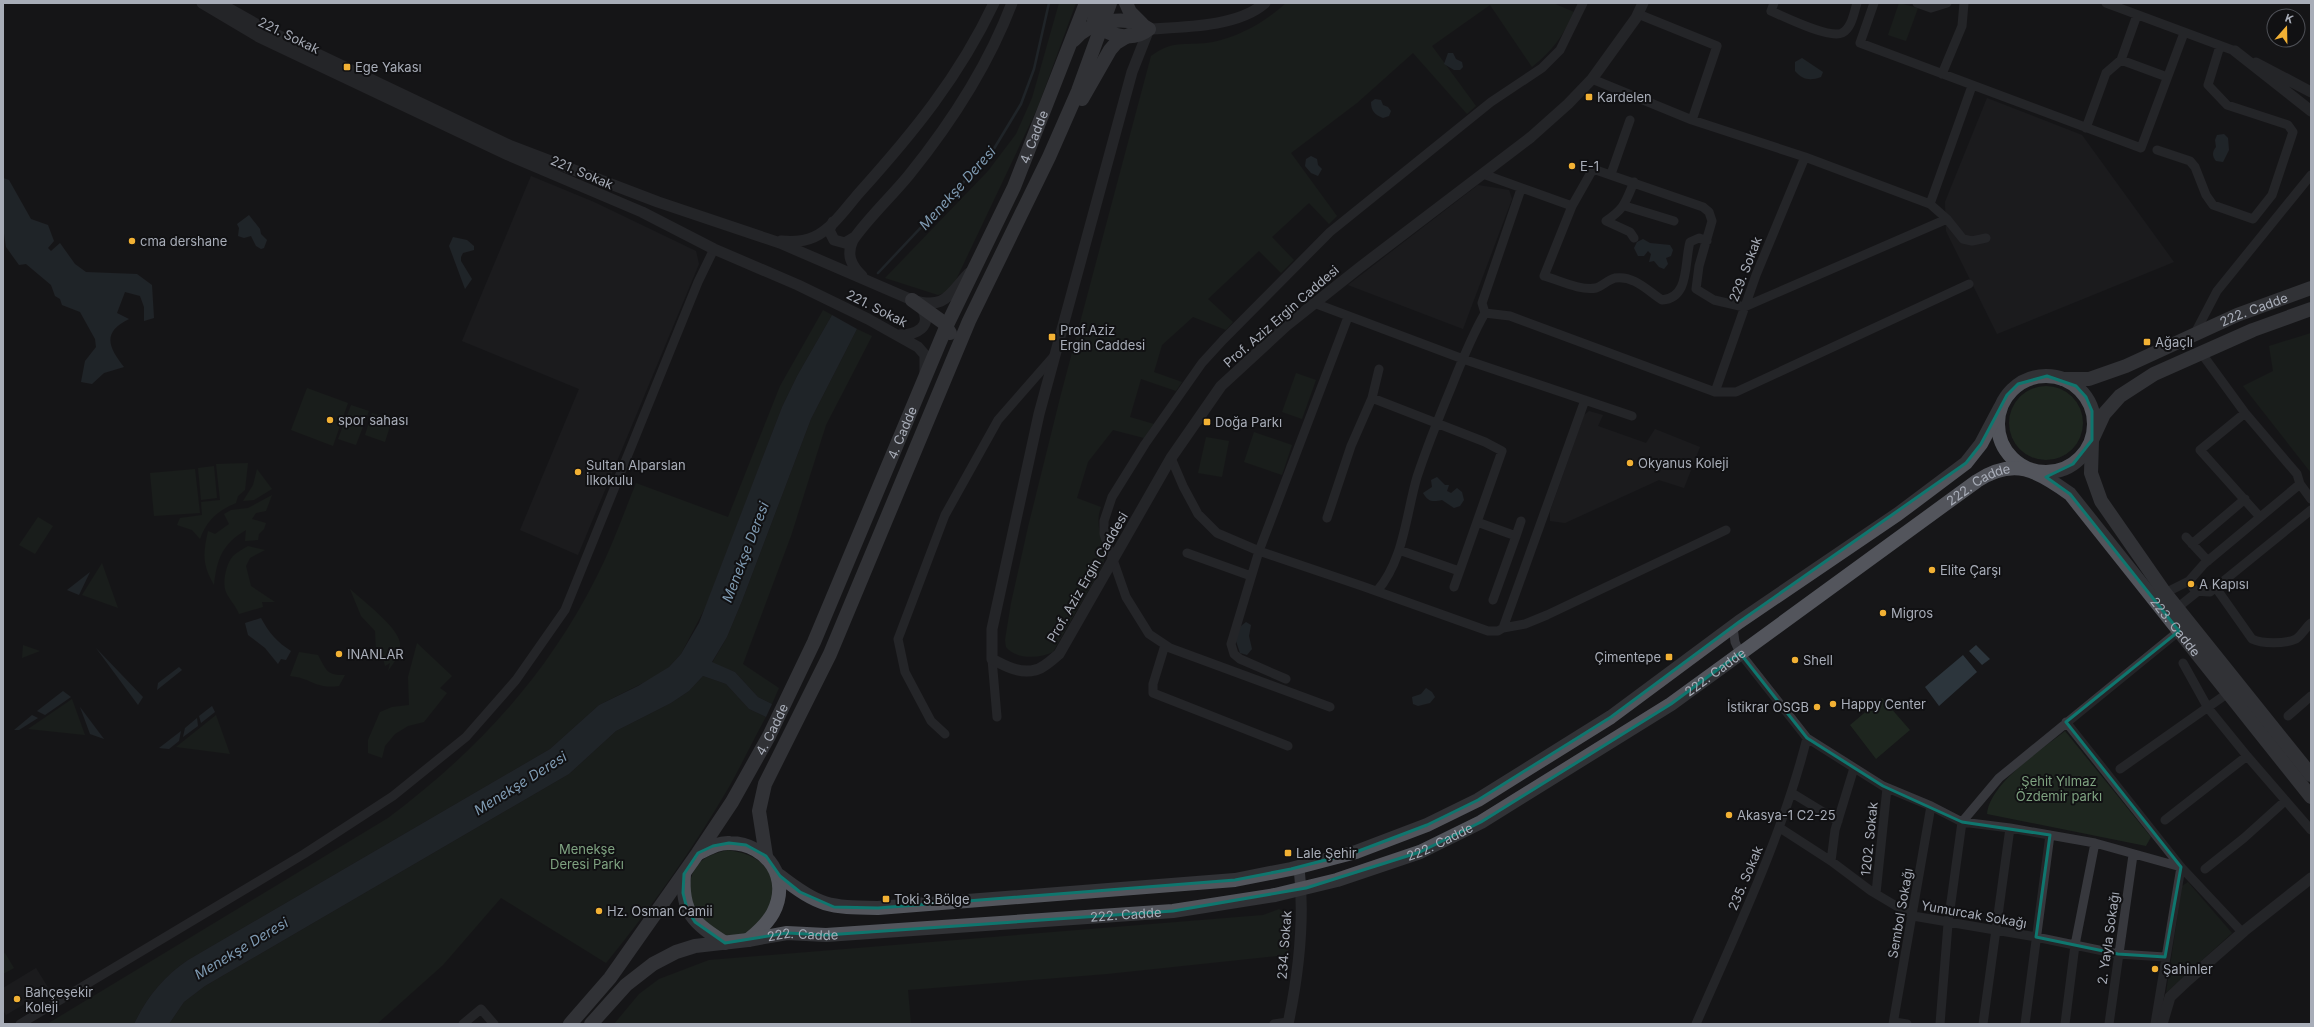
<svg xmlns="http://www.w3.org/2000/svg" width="2314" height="1027" viewBox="0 0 2314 1027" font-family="Inter,sans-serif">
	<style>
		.built { fill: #222225 }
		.green { fill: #1e261f }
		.water { fill: #2c353c }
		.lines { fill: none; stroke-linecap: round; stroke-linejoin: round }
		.stream { stroke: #2c353c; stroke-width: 2.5 }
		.minor { stroke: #37383d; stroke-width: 9 }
		.tertiary { stroke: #37383d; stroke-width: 11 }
		.primary { stroke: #53555c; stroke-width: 14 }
		.marked { fill: none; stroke: #0f766e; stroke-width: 3; stroke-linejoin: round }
		.poi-dot { fill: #f2b134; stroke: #111113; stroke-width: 1.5 }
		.labels { text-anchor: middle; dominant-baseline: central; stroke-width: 4; stroke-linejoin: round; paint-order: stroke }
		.street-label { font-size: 13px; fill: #a8adb8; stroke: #111113 }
		.poi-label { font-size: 13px; fill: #a8adb8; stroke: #111113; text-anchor: start }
		.park-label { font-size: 13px; fill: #7fa381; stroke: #111113 }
		.water-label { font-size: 14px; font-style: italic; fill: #7f9bb3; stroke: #111113 }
	</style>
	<rect width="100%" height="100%" fill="#161618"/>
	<path class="built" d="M1987 98 2082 135 2174 262 1997 334 1946 231 1945 202Z
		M531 176 594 202 696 251 699 264 578 555 520 530 579 389 462 341Z
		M1478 185 1509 190 1512 199 1463 329 1348 285Z
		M1589 411 1603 415 1598 426 1646 443 1655 429 1700 447 1684 488 1659 480 1565 523 1550 521V511L1584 415Z
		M36 968 49 989 6 1015 3 1010V988Z"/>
	<path class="green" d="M1059 3H1076L1038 107 954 284 947 292 938 295 885 278 988 171 1016 134 1032 98Z
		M1286 3H1553L1574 12C1564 35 1552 51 1532 67L1490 5 1432 46 1476 106 1467 114 1413 53 1357 103 1291 153 1337 216 1329 224 1309 203 1272 237 1294 260 1281 273 1259 251 1208 299 1233 322 1226 330 1193 317 1162 345 1154 372 1182 382 1176 391 1141 379 1130 417 1154 424 1144 438 1113 430 1088 462 1077 498 1101 507C1092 532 1110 542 1103 565L1053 652C1039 659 1015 659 1006 647L1005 640 1011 603 1028 527 1061 394 1151 56C1175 38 1187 47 1213 42 1241 36 1265 22 1286 3Z
		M1899 3 1918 8 1906 41 1888 35Z
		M823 310 832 315 797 376 782 407 706 606 681 654 669 667 655 677 599 705 550 749 188 960C163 977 147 997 134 1024H47L388 818C476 752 546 677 596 578 612 547 623 515 636 483L728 517 780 386Z
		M857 329 872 336 826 425 791 536 743 664 779 688 772 704 758 697 735 672 712 663 727 637 742 601 811 419Z
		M2311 333V473L2243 386 2273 371 2269 346Z
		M1296 373 1316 380 1302 419 1282 412Z
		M2009 423a37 37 0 1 1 74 0a37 37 0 1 1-74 0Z
		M307 388 348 403 333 446 291 430Z
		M351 405 369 411 356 445 338 439Z
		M372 413 392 420 385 442 365 435Z
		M1254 432 1292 445 1282 475 1244 462Z
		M1206 437 1229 441 1222 477 1198 473Z
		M248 463 245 490 238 496 236 503C217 511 207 520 200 539L192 530 177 525 180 518 202 515 201 502 220 500 216 464Z
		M214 466 217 498 201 500 198 468Z
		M195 469 200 513 154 516 150 473Z
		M257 469 272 489 254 500 243 501 253 485Z
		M272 495 266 511 256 513 252 519 266 523 264 529 259 534 258 540 245 541 246 530C222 544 217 559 214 585 202 564 203 554 208 531L215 534 229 524 224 514 231 510 248 508Z
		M38 517 53 526 35 554 19 545Z
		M248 546 265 550 250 558 246 566 251 586 275 602H262L263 607 239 614C236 606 229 599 226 592 222 583 226 564 233 556 237 552 243 549 248 546Z
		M102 563 118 608 82 595Z
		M350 589C362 600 398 627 400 643 401 654 394 663 388 671L390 663 385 666 383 658 376 650 375 631 361 616Z
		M417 643 452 676 440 688 447 693 424 722 408 726 395 734 385 746 382 758 368 753V740L380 712 392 707 409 705 408 677Z
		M23 645 40 651 22 658Z
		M299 652 318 655C326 669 326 676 345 675L339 686C314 689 312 678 290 676Z
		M703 676 726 684 749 709 766 717C753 740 742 764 729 787 693 849 651 908 606 963L501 898 443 965 377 1024H169L184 1002 205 986 569 774 616 731 671 703 689 691Z
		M1882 698 1910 730 1876 759 1850 725Z
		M72 699 85 735 28 729Z
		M216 715 230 754 176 747Z
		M2065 731 2151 837 2146 846 1987 814C1990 783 2041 750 2065 731Z
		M728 850C748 853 766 860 773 881 775 889 773 901 773 910L743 938 715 937 687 904C691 871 692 858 728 850Z
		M2188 882 2232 933 2166 993 2182 886Z
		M1279 909C1299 920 1292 936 1287 955L1107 974 908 990 911 1024H614L639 994 659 979 709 960 1263 915Z
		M5 953 14 968 3 974V954Z"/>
	<path class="water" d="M1448 53H1453L1456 59 1462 62 1463 67 1460 70H1454L1444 64Z
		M1802 58 1823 72 1821 77C1810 81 1803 80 1795 71V62Z
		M1375 99 1381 100 1383 105 1388 107 1391 111 1389 116 1383 118C1375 115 1371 111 1371 102Z
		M2224 134 2228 138 2229 150 2223 162 2216 161C2212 156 2212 152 2216 147L2215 140 2217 135Z
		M1311 156 1317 159 1318 165 1322 169 1318 176 1311 173 1305 166 1306 159Z
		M3 178 9 180 31 219 48 225 54 241 48 248 51 251 60 243 75 264 86 272 137 274 152 285 154 318 144 321V307L140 296 125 292 117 313 129 319C102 332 108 347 124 367L104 373 92 384 81 382 85 361 96 347 95 339 80 312 62 305 60 299 55 296 51 285 26 264 19 265 6 247 3 227Z
		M249 215 260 229 261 234 267 240 264 248 261 249 256 246 251 236 244 238 238 236 239 228 237 224Z
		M453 237 467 240 474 246V250L463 253 461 257V261L472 279 465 289 449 246Z
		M1643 239 1650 243 1670 245 1673 250 1671 256 1666 258 1668 264 1664 269 1659 267 1654 261 1649 262 1651 254 1648 251 1644 256H1638L1634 248 1637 242Z
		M832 315 857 329 811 419 742 601 727 637 712 662 735 672 758 697 772 704 766 717 749 709 726 684 703 676 689 691 671 703 616 731 569 774 205 986 184 1002 169 1024H134C147 997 163 977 188 960L550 749 599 705 638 686 669 667 681 654 699 623 782 407 797 376Z
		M1437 477 1445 485H1449L1447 491 1451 493 1457 488 1462 492 1464 500 1460 506 1454 508 1442 500C1433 502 1428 502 1423 493L1432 487 1431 480Z
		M90 572 79 595 67 590Z
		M261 618C269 633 277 642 291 651L286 660 281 659 278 664 265 648 248 635 245 623Z
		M1246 622 1251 625 1249 636 1252 649 1247 655 1240 653 1235 638 1241 626Z
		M1976 645 1990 659 1982 665 1969 651Z
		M96 648 143 697 138 705Z
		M1963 655 1977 672 1939 706 1925 687Z
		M179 667 182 670 157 690 158 683Z
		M1426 688 1432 692 1435 697 1430 703 1418 706 1413 704 1412 697 1421 694Z
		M63 691 71 697 45 715 37 711Z
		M212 706 215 712 201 723 199 716Z
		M80 707 104 739 90 734Z
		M32 715 38 718 19 730H14Z
		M197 718 198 726 183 737 185 728Z
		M181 731 179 741 169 749 159 748Z"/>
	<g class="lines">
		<path class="stream" d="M878 273 992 152 1021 104 1034 69 1049 3"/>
		<path class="minor" d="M1774 3 1771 11C1785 17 1829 39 1842 33 1852 28 1854 12 1857 3
			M1874 3 1860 43 2141 148 2184 33
			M1917 3 1931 8 1947 3
			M2106 3 2235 51
			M1638 14 1717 46 1692 120
			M2121 60 2167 77
			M1942 74 1962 26 1964 3
			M1592 79 1692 120 1805 157 1930 204 1947 219 1963 239 1972 241 1986 238
			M2086 128 2106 73 2121 60 2137 15
			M2157 150 2190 161 2195 167 2206 195 2213 205 2253 219 2272 195 2293 132 2288 125 2227 105 2208 85 2220 46
			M1483 174 1572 206 1544 276C1559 280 1580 291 1596 288 1602 286 1608 280 1615 278 1634 275 1648 291 1662 300 1690 298 1684 263 1690 242L1699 238 1707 241
			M1611 174 1630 120
			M1930 204 1972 86
			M1572 206 1593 169 1703 207 1709 212 1712 221 1699 266 1696 289 1714 300 1744 307 1947 219
			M1625 206 1674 221
			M1634 238 1630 232 1606 221C1625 208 1625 203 1634 182
			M1314 303 1463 359 1632 416
			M1485 313 1510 316 1715 392H1736L1969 284
			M2195 333 2217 291 2311 175
			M2202 354 2245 413 2297 474 2300 484 2311 499
			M1715 392 1756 275 1805 157
			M1372 398 1485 442 1502 451 1454 587
			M2245 413 2200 450 2260 517
			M1171 458 1183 486 1198 514 1217 533 1259 551 1362 586 1488 631H1498L1503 628 1585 400
			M2300 484 2204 564 2189 581 2195 591 2210 592 2311 510
			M1327 518 1351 446 1372 398 1379 369
			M1477 522 1516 536 1493 600
			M1516 536 1521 521
			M2186 537 2208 561
			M2192 544 2245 499
			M1399 550 1459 571
			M1187 553 1251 576
			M2216 588 2252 639C2262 644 2285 644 2296 639 2301 636 2306 627 2311 623
			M1377 591C1404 560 1406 514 1417 477 1427 447 1439 417 1451 388 1461 363 1471 337 1485 313L1482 303 1521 189
			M2165 593 2189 581
			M2177 608 2197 592
			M1733 627 1735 642 1740 653 1807 738 1883 786 1931 806 1962 822 2010 828 2095 843 2181 867 2155 1024
			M1503 628 1525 624 1547 615 1726 530
			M1165 645 1153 684V693L1288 746
			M992 659 997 717
			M2183 663 2208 708 2247 756 2311 830
			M1286 679 1240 659 1234 654 1231 644 1259 551 1348 317
			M1330 707 1170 648 1149 634 1126 597 1104 534V521L1112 497 1145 444 1202 363 1223 340 1330 232 1491 102 1542 68 1560 50 1583 3
			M2288 716 2311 696
			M2066 722 2181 867 2242 932
			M945 734 931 721 905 672 898 639 945 515 998 420 1054 356
			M2120 769 2228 693
			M1792 793 1838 821
			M2165 820 2247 756
			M1780 828 1831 861 1871 891 1913 916 2036 937 2118 954 2165 957
			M1831 861 1835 830 1854 768
			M2205 869 2244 838 2285 801
			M1876 893 1887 788
			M1894 1022 1907 1024
			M20 1024 304 854 393 796 466 737 516 680 565 610 698 282 714 249
			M463 1024 481 1009 494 1024
			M1274 1024 1288 1022
			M1696 1024C1737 930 1782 837 1807 738
			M1893 1024 1931 806
			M1940 1024 1948 924 1962 822 1999 778 2179 631
			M1983 1024 2010 828
			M2025 1024 2050 835
			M2065 1024 2075 945 2095 843
			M2109 1024 2133 855"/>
		<path class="tertiary" d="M202 3 259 37 508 155 642 212 714 249 798 285 868 319 918 347 925 355V373
			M219 3 267 30 511 146 658 202 780 243 912 300C946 310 948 295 969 273
			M1265 3C1238 27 1184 27 1149 29L1132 72 1039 414 992 629V659C1005 666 1020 674 1035 670 1043 669 1053 659 1059 654L1171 458 1221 386 1286 326 1359 268 1531 137 1568 104 1592 79 1636 18 1643 3
			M2235 51 2311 111
			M2256 63 2311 92
			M833 222 829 230 834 240 845 243 855 237
			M781 241C792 242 803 242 814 237 832 229 846 208 859 193 913 133 959 77 994 3
			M862 276C851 265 846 255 853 240 869 217 891 197 909 175 951 123 988 66 1012 3
			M899 335C916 335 933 327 922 308
			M1288 1024C1299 972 1305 920 1299 867
			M2162 1024 2170 997 2188 980 2244 931 2311 878"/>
		<g class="primary">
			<path d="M1126 3 1130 12 1142 24"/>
			<path d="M1074 40C1091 20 1127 14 1149 29 1134 42 1104 37 1094 20L1097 3"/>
			<path d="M1082 99 1110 50 1116 43 1129 35"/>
			<path d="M912 300 944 323 950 333"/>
			<path d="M2311 309 2253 330 2154 374 2120 396 2104 414 2092 440 2091 473 2101 501 2165 593 2311 775"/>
			<circle cx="2046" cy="424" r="48"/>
			<path id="s1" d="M2063 379H2089L2126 366 2237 315 2311 288"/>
			<path d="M699 853C709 848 719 842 730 843 768 844 791 879 773 913 767 924 758 932 748 940"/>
			<path d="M766 856 759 811 765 784 830 654 969 321 1049 157 1078 91 1110 3"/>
			<path d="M684 874C681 913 694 923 725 943"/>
			<path d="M780 876C820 907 828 907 878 908L1235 880 1291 869 1356 852 1427 825 1478 800 1611 717 1739 622 1898 514 1966 463 1981 444 2000 408"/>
			<path id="s2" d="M570 1024 610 978 698 853 732 802 769 736 814 642 947 325 1014 187 1086 3"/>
			<path id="s3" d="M591 1024 626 985 653 964 676 952 695 946 748 940 787 933 826 935 1173 911 1275 895 1337 880 1420 852 1481 822 1671 704 1977 481C2014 457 2037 470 2070 494L2311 797"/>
		</g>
	</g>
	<path d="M0 0H2314V1027H0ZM2047 376 2076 386 2086 397 2092 411V440L2073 464 2046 477 2070 494 2179 631 2066 722 2181 867 2165 957 2118 954 2036 937 2050 835 1962 822 1883 786 1807 738 1740 653 1671 704 1481 822 1420 852 1306 888 1173 911 826 935 787 933 725 943 695 922 687 909 683 893 684 874 698 853 713 846 729 843 746 845 766 856 780 876 800 892 834 907 878 908 1235 880 1291 869 1356 852 1427 825 1478 800 1611 717 1739 622 1966 463 1981 444 2007 395 2018 384Z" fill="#161618" fill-opacity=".55" fill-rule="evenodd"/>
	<path class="marked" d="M2047 376 2076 386 2086 397 2092 411V440L2073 464 2046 477 2070 494 2179 631 2066 722 2181 867 2165 957 2118 954 2036 937 2050 835 1962 822 1883 786 1807 738 1740 653 1671 704 1481 822 1420 852 1306 888 1173 911 826 935 787 933 725 943 695 922 687 909 683 893 684 874 698 853 713 846 729 843 746 845 766 856 780 876 800 892 834 907 878 908 1235 880 1291 869 1356 852 1427 825 1478 800 1611 717 1739 622 1966 463 1981 444 2007 395 2018 384Z"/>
	<g class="poi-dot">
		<rect x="343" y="63" width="8" height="8" rx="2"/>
		<rect x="1585" y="93" width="8" height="8" rx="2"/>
		<circle cx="1572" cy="166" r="4"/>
		<circle cx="132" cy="241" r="4"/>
		<rect x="1048" y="333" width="8" height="8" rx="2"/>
		<rect x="2143" y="338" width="8" height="8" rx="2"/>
		<circle cx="330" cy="420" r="4"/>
		<rect x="1203" y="418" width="8" height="8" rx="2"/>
		<circle cx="1630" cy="463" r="4"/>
		<circle cx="578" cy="472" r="4"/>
		<circle cx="1932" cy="570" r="4"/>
		<circle cx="2191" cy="584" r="4"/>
		<circle cx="1883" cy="613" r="4"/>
		<circle cx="339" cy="654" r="4"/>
		<rect x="1665" y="653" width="8" height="8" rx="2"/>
		<circle cx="1795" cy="660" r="4"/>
		<circle cx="1833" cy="704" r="4"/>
		<circle cx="1817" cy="707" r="4"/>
		<circle cx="1729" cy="815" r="4"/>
		<rect x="1284" y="849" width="8" height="8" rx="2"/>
		<rect x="882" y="895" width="8" height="8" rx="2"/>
		<circle cx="599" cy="911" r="4"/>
		<circle cx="2155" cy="969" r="4"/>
		<circle cx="17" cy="999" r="4"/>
	</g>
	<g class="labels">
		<g class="street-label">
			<text transform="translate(289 35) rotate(26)">221. Sokak</text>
			<text stroke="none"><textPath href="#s2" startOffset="1006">4. Cadde</textPath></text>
			<text transform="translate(582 172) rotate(23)">221. Sokak</text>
			<text transform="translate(1745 269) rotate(-69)">229. Sokak</text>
			<text transform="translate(877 308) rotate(27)">221. Sokak</text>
			<text stroke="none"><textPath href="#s1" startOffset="205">222. Cadde</textPath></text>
			<text transform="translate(1281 316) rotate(-41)">Prof. Aziz Ergin Caddesi</text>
			<text stroke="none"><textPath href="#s2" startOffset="682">4. Cadde</textPath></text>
			<text stroke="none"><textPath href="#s3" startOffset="1537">222. Cadde</textPath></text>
			<text transform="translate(1087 577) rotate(-60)">Prof. Aziz Ergin Caddesi</text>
			<text stroke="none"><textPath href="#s3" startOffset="1809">223. Cadde</textPath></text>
			<text stroke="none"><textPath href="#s3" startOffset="1213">222. Cadde</textPath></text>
			<text stroke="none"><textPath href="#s2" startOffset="358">4. Cadde</textPath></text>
			<text transform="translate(1869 839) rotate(-84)">1202. Sokak</text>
			<text stroke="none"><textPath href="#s3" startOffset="889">222. Cadde</textPath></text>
			<text transform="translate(1745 878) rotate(-67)">235. Sokak</text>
			<text transform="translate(1900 913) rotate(-80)">Sembol Sokağı</text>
			<text stroke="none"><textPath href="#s3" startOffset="565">222. Cadde</textPath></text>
			<text transform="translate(1974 914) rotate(10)">Yumurcak Sokağı</text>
			<text stroke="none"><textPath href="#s3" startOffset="241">222. Cadde</textPath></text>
			<text transform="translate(2108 938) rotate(-82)">2. Yayla Sokağı</text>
			<text transform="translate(1284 945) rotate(-86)">234. Sokak</text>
		</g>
		<g class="poi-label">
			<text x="355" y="67">Ege Yakası</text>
			<text x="1597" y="97">Kardelen</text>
			<text x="1580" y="166">E-1</text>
			<text x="140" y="241">cma dershane</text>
			<text x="1060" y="330">Prof.Aziz<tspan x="1060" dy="15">Ergin Caddesi</tspan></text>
			<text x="2155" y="342">Ağaçlı</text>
			<text x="338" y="420">spor sahası</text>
			<text x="1215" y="422">Doğa Parkı</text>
			<text x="1638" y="463">Okyanus Koleji</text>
			<text x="586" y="465">Sultan Alparslan<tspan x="586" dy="15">İlkokulu</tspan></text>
			<text x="1940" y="570">Elite Çarşı</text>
			<text x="2199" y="584">A Kapısı</text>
			<text x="1891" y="613">Migros</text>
			<text x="347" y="654">INANLAR</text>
			<text x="1661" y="657" text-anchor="end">Çimentepe</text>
			<text x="1803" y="660">Shell</text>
			<text x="1841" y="704">Happy Center</text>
			<text x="1809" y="707" text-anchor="end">İstikrar OSGB</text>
			<text x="1737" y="815">Akasya-1 C2-25</text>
			<text x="1296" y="853">Lale Şehir</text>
			<text x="894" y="899">Toki 3.Bölge</text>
			<text x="607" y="911">Hz. Osman Camii</text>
			<text x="2163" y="969">Şahinler</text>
			<text x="25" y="992">Bahçeşekir<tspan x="25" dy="15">Koleji</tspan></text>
		</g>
		<g class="park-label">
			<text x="2059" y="781">Şehit Yılmaz<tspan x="2059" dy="15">Özdemir parkı</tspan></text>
			<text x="587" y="849">Menekşe<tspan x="587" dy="15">Deresi Parkı</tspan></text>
		</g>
		<g class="water-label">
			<text transform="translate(957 188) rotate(-48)">Menekşe Deresi</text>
			<text transform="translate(745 552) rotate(-69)">Menekşe Deresi</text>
			<text transform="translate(520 783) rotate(-32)">Menekşe Deresi</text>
			<text transform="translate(241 948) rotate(-31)">Menekşe Deresi</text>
		</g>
	</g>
	<rect width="2314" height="1027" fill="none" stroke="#a8adb8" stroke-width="8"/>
	<g transform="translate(2286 28) rotate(20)"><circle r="19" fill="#111113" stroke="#4d4f55"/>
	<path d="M0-3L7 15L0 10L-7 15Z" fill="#f2b134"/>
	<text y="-6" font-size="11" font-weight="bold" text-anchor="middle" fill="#a8adb8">K</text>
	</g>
</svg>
